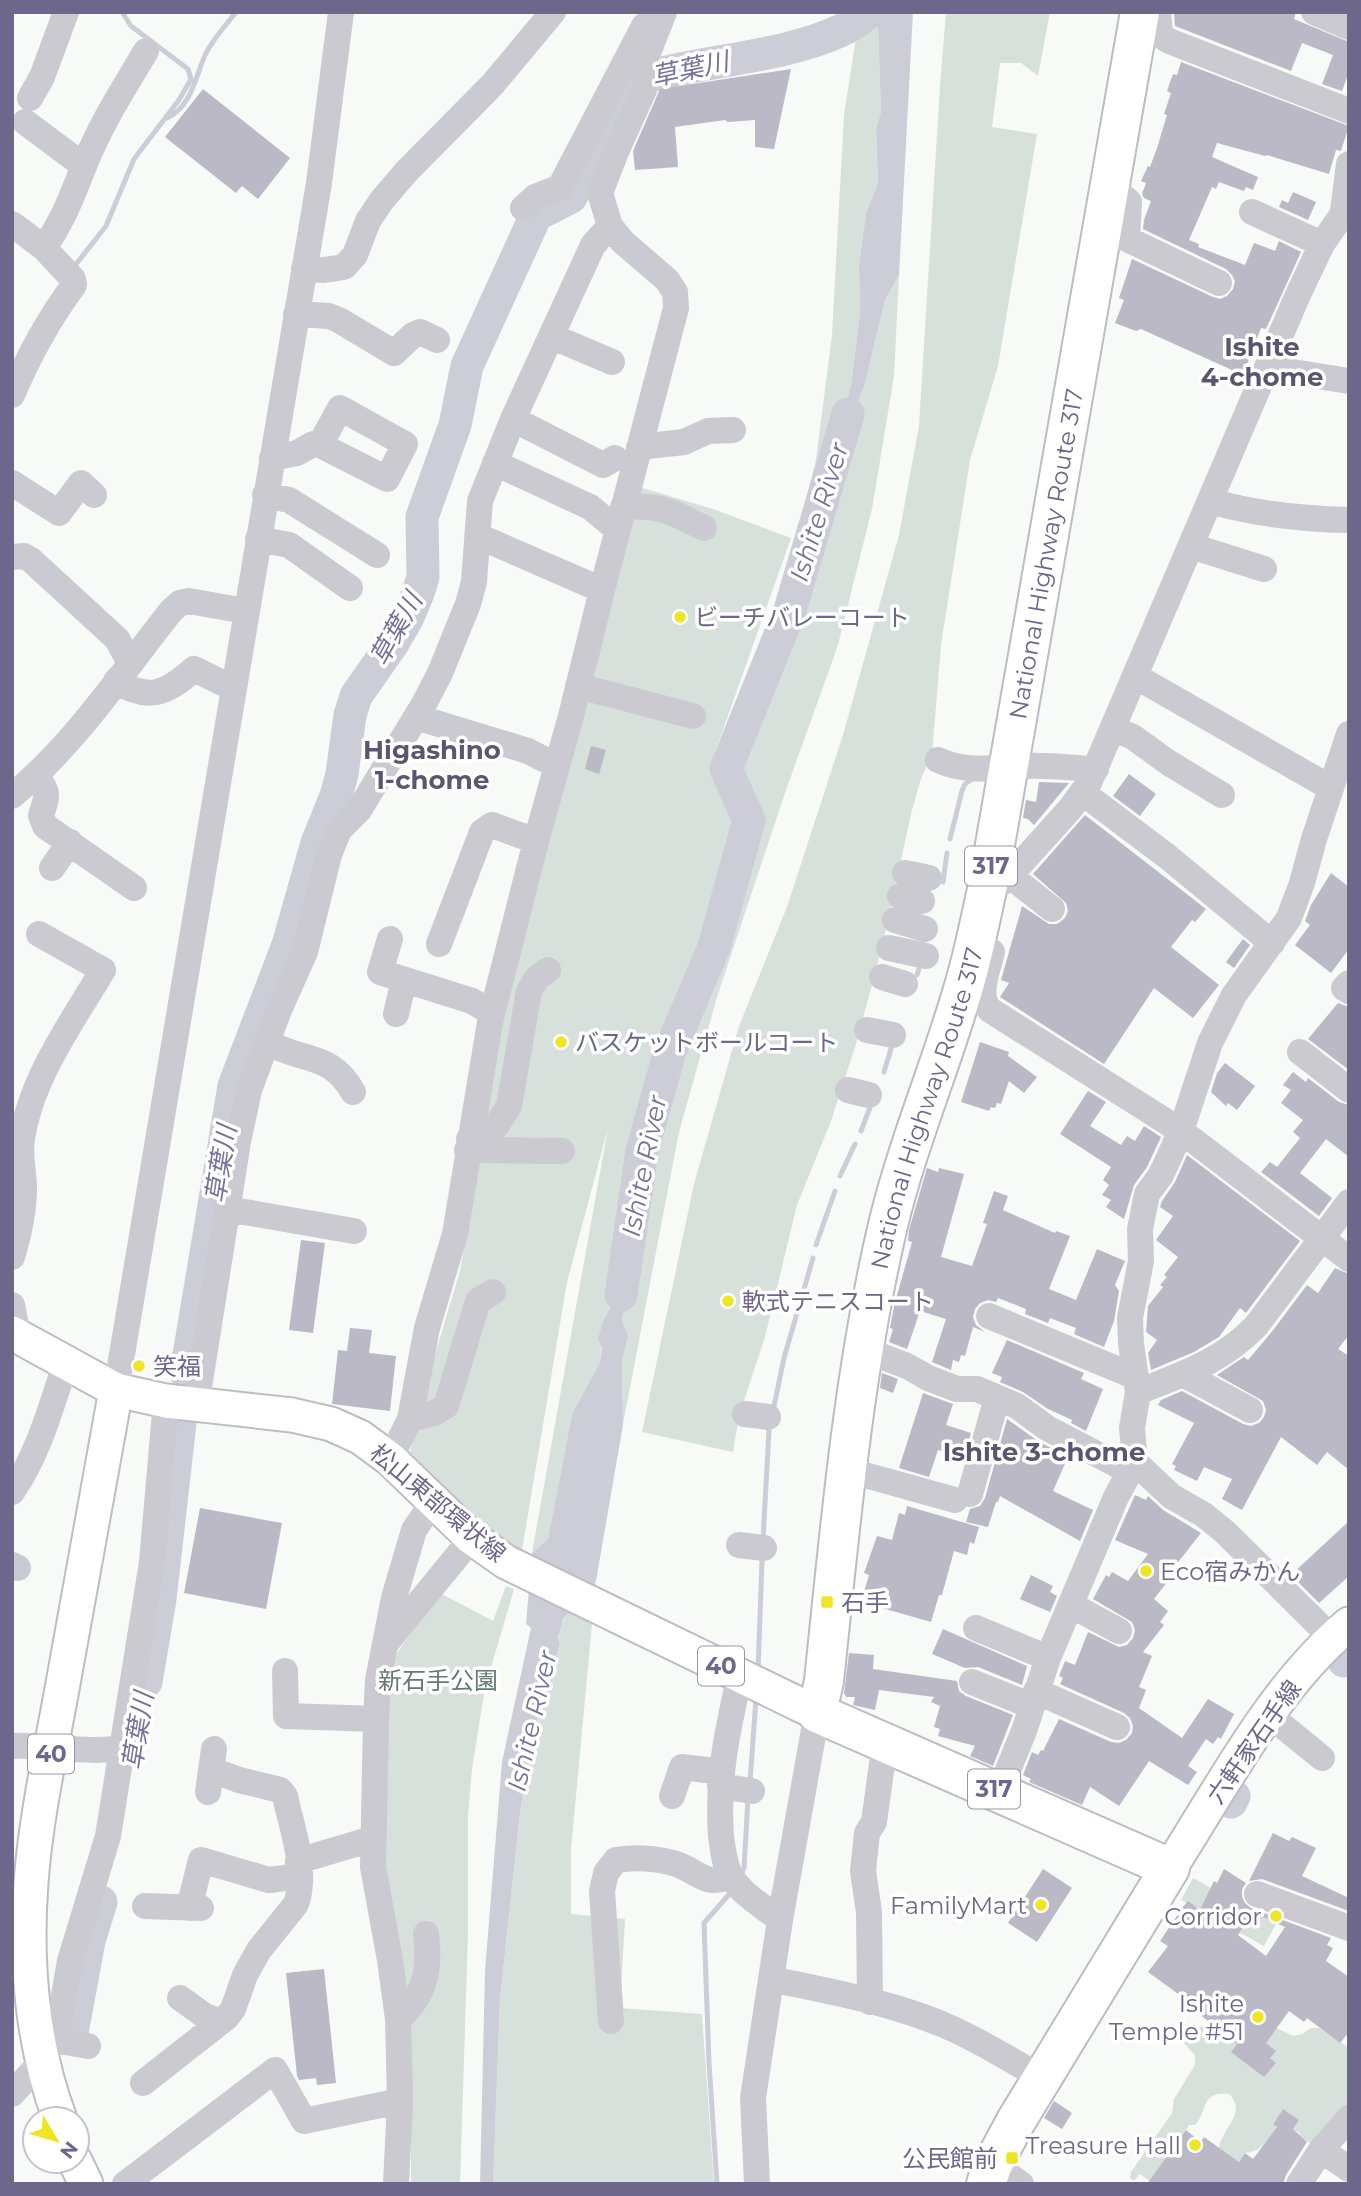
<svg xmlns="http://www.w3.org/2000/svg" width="1361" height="2196" viewBox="0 0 1361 2196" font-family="Montserrat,'Noto Sans JP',sans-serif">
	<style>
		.green { fill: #d7e0da }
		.water { fill: #cdcdd8 }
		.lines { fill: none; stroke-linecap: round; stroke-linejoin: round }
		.stream { stroke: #cdcdd8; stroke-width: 5 }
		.river { stroke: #cdcdd8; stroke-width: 33 }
		.building { fill: #bab9c5; fill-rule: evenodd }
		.major-casing { stroke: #bebdc5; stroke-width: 37 }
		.highway-casing { stroke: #bdbcc3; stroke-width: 42 }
		.minor { stroke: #cbcad1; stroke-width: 26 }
		.major { stroke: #fff; stroke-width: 33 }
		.highway { stroke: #fff; stroke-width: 38 }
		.poi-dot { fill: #eee524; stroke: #fff; stroke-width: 2.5 }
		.labels { text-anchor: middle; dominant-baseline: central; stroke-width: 7; stroke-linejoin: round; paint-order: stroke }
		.shield { fill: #fff; stroke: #9995ae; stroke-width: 2 }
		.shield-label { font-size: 23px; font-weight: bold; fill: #6d678b }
		.street-label { font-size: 24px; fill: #6d678b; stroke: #fff }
		.poi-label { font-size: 24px; fill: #6d678b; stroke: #fff; text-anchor: start }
		.park-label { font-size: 24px; fill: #637b70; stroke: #fff }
		.water-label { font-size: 26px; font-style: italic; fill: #73739b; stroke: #fff }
		.neighbourhood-label { font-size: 26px; font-weight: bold; fill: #5a566f; stroke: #fff }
	</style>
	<rect width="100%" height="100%" fill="#f8faf8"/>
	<path class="green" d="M946 12H1050L1038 76 1021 63H1000L992 127 1037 134 998 366 970 460 941 645 932 754 921 779 912 810 882 947 856 1044 831 1121 797 1205 765 1337 739 1416 733 1452 642 1432 694 1184 739 1026 787 907 843 735 899 535 919 426 940 86Z
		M878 27 881 112 876 129 878 183 866 213 859 264 860 312 851 384 835 451 864 387 885 300 899 275 894 376 872 509 838 645 785 793 717 997 679 1132 623 1424 622 1361 628 1336 622 1320 632 1265 627 1251 613 1300 604 1319 600 1362 572 1414 548 1539 532 1553 608 1128 567 1282 521 1556 409 1456 433 1361 460 1271 479 1163 484 1095 633 485 713 509 791 538 712 761 780 602 816 460 832 335 844 115 856 37Z
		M596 1581 571 1849V1914L625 1919 620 2008 702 2014 714 2184H493L500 1999 520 1813 532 1738 560 1644C552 1621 583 1597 596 1581Z
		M506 1586 514 1589 485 1688 472 1769 468 1816V1933L460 2184H411V2033L383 1896 386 1746 393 1658 440 1593 493 1621Z
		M1193 1878 1276 1924 1264 1946 1181 1900Z
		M1184 2025 1219 2029 1240 2040 1231 2052 1253 2050 1276 2028 1294 2036 1302 2034 1311 2028H1319L1349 2048V2113L1313 2145 1299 2136 1301 2134 1293 2129 1299 2120 1283 2109 1273 2123 1277 2127C1267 2140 1262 2152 1245 2153L1239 2162 1219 2148C1222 2128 1248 2113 1229 2094 1199 2091 1209 2110 1195 2125H1189L1151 2182 1140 2174 1134 2181 1130 2178 1131 2172 1172 2113 1174 2099 1195 2065V2055L1179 2038V2030Z"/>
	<path class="water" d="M854 12H913L899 275 885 300 864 387 834 457 851 384 860 312 859 264 866 213 878 183 876 129 881 112 878 27 856 37 851 16Z
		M627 1250 632 1265 622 1320 628 1336 622 1361 623 1425 596 1581 563 1619 558 1637 560 1644 532 1738 520 1813 500 1999 493 2184H480L485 1971 502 1762 531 1628 526 1624 532 1553 548 1539 572 1414 600 1362 602 1348 598 1339 604 1319 614 1300Z"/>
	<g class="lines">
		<path class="stream" d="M167 118C192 107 196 74 206 53 214 38 226 25 236 12
			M73 268 106 226 134 159 179 100 191 79 188 69 131 26 122 12
			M950 839 962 791 965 784 973 778
			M943 882 947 853
			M917 975 921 962
			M884 1072 893 1042
			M861 1131 871 1105
			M840 1176 855 1144
			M816 1245 835 1191
			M773 1411 784 1358 813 1258
			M763 1540 769 1430
			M758 1671 762 1561
			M750 1782 756 1698
			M741 1875 744 1868 748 1798
			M717 2184 709 2063 704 1923 732 1891"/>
		<path class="river" d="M621 1295 642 1151 670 1051 714 947 749 820 726 769 790 610 848 414
			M186 1373 234 1086 288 945 317 843 336 796 342 774 350 715 356 696 393 643 408 617 418 593 423 577 422 517 455 425 467 366 536 215 571 197 633 81C702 59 777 60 842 30 852 26 861 18 869 12
			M1344 1661 1349 1657
			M146 1682 160 1599 180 1423
			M1231 1802 1234 1796
			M72 2033 89 1941 101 1902"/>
	</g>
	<path class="building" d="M1174 12H1296L1294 19 1349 42V72L1342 91 1322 84 1333 55 1302 43 1291 71 1175 26Z
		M1181 62 1349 126 1341 151 1336 150 1329 174 1267 155 1265 156 1217 143 1212 157 1258 177 1253 190 1246 187 1244 191 1219 182 1216 189 1212 187 1189 240 1199 244 1198 247 1245 265 1254 243 1275 251 1279 241 1301 252 1266 329 1261 328 1243 375 1141 329 1136 331 1115 323 1124 300 1119 298 1132 259 1213 297 1220 299 1227 296 1233 289 1235 281 1232 275 1226 269 1143 229 1144 220 1151 201 1144 198 1142 194 1146 183 1141 181 1148 166 1150 167 1157 148 1167 115 1164 114 1171 93 1167 91 1173 74 1177 75Z
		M791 69 774 149 755 147V120L728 122 725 120 675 127 678 167 635 170 633 151 660 89Z
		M203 89 290 158 258 199 242 186 236 193 165 137Z
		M1293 192 1316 202 1308 220 1279 207 1282 200 1288 203Z
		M591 746 606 750 599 774 585 769Z
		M1129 774 1156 794 1140 816 1113 796Z
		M1039 782 1069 783 1034 825 1028 819 1023 818 1026 800 1036 802Z
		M1085 815 1206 909 1195 922 1192 920 1171 947 1219 985 1193 1018 1154 988 1104 1064 1000 997 1009 983 1001 980 1022 906 1049 924H1057L1065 918 1068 911 1066 903 1033 874Z
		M1331 873 1349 887V949L1331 973 1295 945 1310 925 1305 921 1311 905Z
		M1243 939 1250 945 1234 968 1226 962Z
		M1338 1003 1349 1007V1070L1308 1039Z
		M980 1042 1009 1052 1008 1056 1037 1077 1024 1093 1009 1081 1001 1104 997 1103 995 1108 991 1107 989 1111 961 1102Z
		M1225 1063 1255 1086 1237 1110 1228 1103 1226 1106 1211 1092 1217 1073Z
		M1293 1072 1306 1082 1308 1078 1339 1102 1349 1105V1157L1326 1139 1300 1173 1332 1198 1319 1216 1261 1172 1270 1162 1277 1167 1300 1138 1293 1132 1303 1120 1281 1103 1291 1090 1283 1085Z
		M1088 1091 1106 1102 1090 1126 1121 1145 1127 1136 1135 1141 1144 1126 1161 1137 1147 1167 1134 1185 1124 1219 1106 1207 1111 1200 1102 1195 1109 1185 1103 1180 1111 1167 1060 1134Z
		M1187 1155 1300 1241 1246 1313 1240 1308 1219 1337 1194 1352 1151 1370 1148 1353 1157 1340 1146 1332 1148 1306 1163 1287 1160 1285 1167 1277 1164 1275 1178 1257 1156 1240 1173 1216 1160 1207 1162 1201 1175 1182Z
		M927 1168 938 1172 939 1168 964 1174 941 1257 972 1266 987 1224 983 1223 994 1191 1008 1196 1003 1210 1055 1233 1056 1231 1070 1236 1049 1289 1076 1300 1097 1249 1125 1261 1115 1285 1119 1291 1114 1321 1104 1347 1074 1334 1076 1328 1050 1318 1048 1323 1025 1314 1026 1309 998 1298 996 1302 988 1300 980 1303 975 1309 973 1317 976 1325 985 1332 973 1327 965 1356 961 1355 959 1362 953 1360 951 1370 932 1362 946 1319 920 1311 907 1349 889 1342 893 1329 890 1328 894 1306 912 1242 908 1241 909 1230Z
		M301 1240 325 1243 313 1333 289 1330Z
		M1335 1268 1349 1274V1335L1338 1349 1349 1356V1470L1327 1452 1317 1465 1281 1437 1242 1510 1222 1499 1232 1479 1204 1467 1197 1481 1174 1470 1176 1466 1172 1464 1194 1423 1158 1405 1161 1400 1182 1391 1243 1424 1251 1426 1259 1423 1264 1417 1266 1410 1263 1401 1217 1375 1244 1357 1248 1360 1274 1329 1307 1285 1318 1293Z
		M350 1328 372 1330 369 1353 396 1356 390 1411 332 1404 338 1350 347 1351Z
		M1007 1340 1084 1373 1081 1379 1103 1389 1086 1431 1071 1423 1072 1420 1048 1409 1023 1392 1000 1382 1002 1377 992 1373Z
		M882 1373 898 1379 893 1393 880 1388Z
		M923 1393 953 1404 946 1425 971 1433 964 1458 938 1450 929 1477 899 1468Z
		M1007 1419 1038 1441 1068 1457 1053 1491 1093 1510 1080 1541 1000 1496 998 1502H996L988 1527 966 1522 970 1509 980 1506 985 1498Z
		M1135 1495 1146 1500 1148 1496 1163 1510 1201 1533 1168 1575 1171 1577 1154 1599 1168 1611 1160 1622 1164 1625 1143 1652 1152 1656 1139 1687 1146 1690 1139 1708 1182 1738 1208 1699 1234 1714 1221 1739 1218 1737 1213 1744 1206 1739 1188 1766 1197 1772 1188 1785 1149 1761 1119 1806 1090 1787 1082 1805 1029 1782 1031 1779 1023 1775 1032 1752 1038 1755 1041 1750 1043 1751 1059 1719 1111 1742 1119 1743 1126 1740 1132 1733 1133 1726 1130 1718 1124 1713 1060 1684 1063 1678 1059 1676 1065 1661 1075 1665 1088 1632 1119 1647 1127 1645 1133 1638 1135 1630 1132 1622 1093 1599 1106 1575 1109 1577 1112 1572 1128 1581 1148 1554 1115 1540Z
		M907 1506 979 1527 974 1544 970 1542 967 1555 954 1551 942 1595H939L931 1622 861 1602 869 1575 864 1573 877 1536 892 1540 899 1513 905 1515Z
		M200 1508 282 1523 266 1609 184 1593Z
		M1349 1521V1576L1319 1603 1291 1575Z
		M1031 1575 1053 1586 1050 1592 1057 1596 1050 1612 1020 1599Z
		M943 1629 1027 1666 1022 1685 978 1667 965 1668 932 1654Z
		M849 1653 874 1655 873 1669 957 1681 959 1691 966 1696 1013 1715 993 1766 970 1756 975 1746 938 1736 940 1729 934 1727 940 1706 931 1702 934 1697 879 1690 875 1710 853 1705 855 1697H846L844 1693Z
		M1273 1833 1289 1841 1292 1837 1316 1848 1302 1876 1349 1898V1911L1262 1879 1249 1881Z
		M1043 1869 1072 1888 1037 1942 1008 1923Z
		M1224 1869 1246 1883 1242 1889V1897L1245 1903 1251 1908 1331 1938 1327 1945 1333 1948 1326 1961 1349 1977V2032L1340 2043 1307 2018 1304 2022 1289 2011 1266 2043 1276 2051 1270 2058 1276 2063 1264 2077 1231 2052 1237 2044 1179 1998 1181 1996 1148 1972 1168 1946 1160 1941 1183 1907 1188 1901 1200 1910 1214 1881 1217 1883ZM1252 1912 1285 1927 1266 1956 1238 1935Z
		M324 1969 336 2083 317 2085 316 2078 299 2080 297 2076 286 1973Z
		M1054 2101 1072 2113 1062 2129 1044 2118Z
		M1283 2109 1299 2120 1293 2129 1307 2142 1286 2175 1283 2184H1147L1186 2130 1201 2142 1204 2137 1239 2162 1245 2153 1253 2159 1277 2127 1273 2124Z"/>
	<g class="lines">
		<defs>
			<path id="major" d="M12 1333 116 1390 166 1401 292 1415 331 1424 360 1437 390 1459 472 1538 506 1562 817 1713
				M1170 1868C1222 1787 1274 1686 1349 1624
				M60 2119C32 2045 25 1961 31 1883 36 1814 52 1746 64 1678 82 1582 99 1486 116 1390
				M75 2161 86 2184"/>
			<g id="highway">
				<path id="s1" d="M986 2184 993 2164 1016 2121 1170 1868 817 1713 824 1681C840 1529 853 1374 888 1225 907 1146 939 1071 962 993 973 958 980 921 988 885L1140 12"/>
			</g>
		</defs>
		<use href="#major" class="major-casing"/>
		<use href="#highway" class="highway-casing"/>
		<path class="minor" d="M1158 12 1160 35 1169 41 1349 111
			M1314 12 1349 27
			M30 98 42 77 66 12
			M25 122 84 166
			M1108 191 1119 193 1129 202 1127 239 1219 283
			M523 208 535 197 560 187 644 26
			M1343 211 1349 164
			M1252 212 1322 244
			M12 224 44 248 73 279 74 285C48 320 29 355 12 395
			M44 248C64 219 71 198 84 166 100 125 124 88 146 51
			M304 269 324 270 344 267 355 255 368 221 382 200 406 172 492 85 553 12
			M296 314 329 316 339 320 394 353 413 335 420 332 437 340
			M551 336 612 362
			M1267 368 1349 381
			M513 419 603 465 615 458
			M639 447 684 442 708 431 733 430
			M272 458 297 453 313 444 320 445 387 479 405 444 340 408 320 445
			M495 463 590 507 618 530
			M12 483 59 513 81 483 94 495
			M265 495 289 500 377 555
			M1210 501C1255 514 1302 519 1349 520
			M623 507C661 504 672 512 704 528
			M478 536 602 590
			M258 539 289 545 350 588
			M1191 546 1264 569
			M12 557 24 556 31 560 117 639 130 663
			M1135 676 1331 788
			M116 681C149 702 167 693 194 669L233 688
			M578 686 693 716
			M416 717 528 751 557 766
			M1113 728 1133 737 1169 763 1222 795
			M938 760C966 773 995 768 1025 766 1048 765 1073 768 1096 769
			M37 776C50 795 47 795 41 816L45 826 134 888
			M1083 793 1168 857 1272 943
			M12 796C75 744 121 674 171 611L180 603 189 601 245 611
			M52 868 70 842
			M905 873 929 878
			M1010 876 1052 909
			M988 885H997L1005 881 1070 809 1089 783 1297 297 1322 244 1349 205
			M900 896 922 901
			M895 920 925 929
			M390 939 380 972 472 1001 492 1013
			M439 944 482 832 492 825 536 841
			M889 948 926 956
			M992 952C988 970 976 996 990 1010L1181 1131 1349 1259
			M882 977 905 984
			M1349 983 1344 988 1349 991
			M396 1014 404 980
			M867 1030 893 1035
			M267 1042C303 1063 331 1052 353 1092
			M1300 1052 1349 1090
			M848 1090 869 1095
			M469 1139 496 1126 509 1106 529 991 537 978 548 970
			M467 1150 562 1151
			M227 1209 354 1231
			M12 1257C19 1234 24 1211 24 1188 24 1171 19 1157 22 1139 31 1078 72 1022 103 970L39 934
			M12 1305 15 1320 12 1326
			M989 1316 1136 1377
			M865 1350 907 1366 928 1378 957 1389H977L1017 1406 1047 1428 1129 1471
			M1183 1374 1250 1410
			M116 1390 319 183 341 12
			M1138 1392C1183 1374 1221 1362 1256 1326L1349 1202
			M196 1406 238 1142 249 1090 279 1010 305 952 329 855 339 830 359 810 424 704 440 673 468 604 474 582 480 501 513 419 593 245 610 226
			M745 1414 768 1417
			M410 1419 434 1413 446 1406 478 1301 493 1292
			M390 1459 410 1419 427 1328 455 1234 490 1022 536 841 571 716 602 590 676 308 675 292 667 280 623 242 610 226 600 193 615 154 644 90 648 53 664 12
			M1135 1462 1171 1496 1204 1515 1225 1532 1332 1638
			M847 1470 955 1500
			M12 1492C39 1453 51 1407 66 1362
			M970 1494 997 1398
			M739 1545 764 1548
			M12 1565 18 1568
			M1071 1605 1119 1631
			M976 1628 1048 1658
			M387 1642 472 1538
			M285 1671 286 1716 376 1719
			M740 1675C727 1732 717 1778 721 1836 723 1849 724 1866 732 1878 743 1895 764 1907 780 1920
			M972 1682 1032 1706
			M1036 1691 1117 1727
			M1268 1714 1322 1758
			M12 1746C49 1744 85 1754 122 1748
			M720 1786 752 1791
			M208 1792 214 1749
			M999 1792 1024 1731 1048 1658 1116 1497 1135 1462 1132 1428 1138 1392 1131 1344 1130 1318 1141 1261 1140 1229 1147 1194 1161 1175 1181 1131 1210 1043 1234 995 1289 918 1302 883 1314 839 1349 734
			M672 1796 682 1767 722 1772
			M298 1861 372 1839
			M1257 1894 1349 1928
			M145 1906 201 1908
			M189 1908 201 1860 269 1880 299 1876
			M771 1979C832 1992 896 2003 953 2029 984 2043 1013 2062 1043 2078
			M180 1998 205 2016 221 2022
			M870 2002 869 1912 863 1871 867 1833 874 1822 885 1742
			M398 2019C426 1995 430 1969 426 1934
			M611 2021 602 1891 606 1873 616 1860C634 1857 656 1858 673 1863 698 1870 704 1888 730 1876
			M54 2040 88 2046
			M143 2083 227 2017 233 2009 245 1975 259 1950 296 1904C308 1870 292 1829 285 1796L280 1790 239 1780 212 1770
			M12 2094 43 2060 54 2040 59 2024 70 1961 108 1836 152 1562 166 1401
			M1321 2150 1349 2169
			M993 2164 1021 2184
			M125 2184 275 2070 304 2121 400 2101
			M396 2184 400 2101 398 2019 390 1960 373 1867 376 1719 378 1680 394 1598 414 1530 433 1502
			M757 2184 753 2098 780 1920 817 1713
			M1299 2184 1321 2150 1349 2118"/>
		<use href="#major" class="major"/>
		<use href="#highway" class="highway"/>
	</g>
	<g class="poi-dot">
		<circle cx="680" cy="617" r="7"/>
		<circle cx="561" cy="1042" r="7"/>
		<circle cx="728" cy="1301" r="7"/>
		<circle cx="139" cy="1366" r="7"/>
		<circle cx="1146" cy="1571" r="7"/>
		<rect x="820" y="1595" width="14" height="14" rx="3.5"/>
		<circle cx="1041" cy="1905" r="7"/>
		<circle cx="1276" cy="1916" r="7"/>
		<circle cx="1258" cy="2017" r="7"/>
		<circle cx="1195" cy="2145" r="7"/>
		<rect x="1005" y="2151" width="14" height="14" rx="3.5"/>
	</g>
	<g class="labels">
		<g class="shield">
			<rect x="965" y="846.5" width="52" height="39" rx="5"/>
			<rect x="698" y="1646.5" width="46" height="39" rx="5"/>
			<rect x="28" y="1734.5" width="46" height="39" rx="5"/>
			<rect x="968" y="1769.5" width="52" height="39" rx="5"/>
		</g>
		<g class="shield-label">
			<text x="991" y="866">317</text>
			<text x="721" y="1666">40</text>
			<text x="51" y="1754">40</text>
			<text x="994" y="1789">317</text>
		</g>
		<g class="street-label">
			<text stroke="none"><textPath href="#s1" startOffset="1936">National Highway Route 317</textPath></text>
			<text stroke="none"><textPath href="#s1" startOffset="1368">National Highway Route 317</textPath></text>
			<text transform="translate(438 1503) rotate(40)">松山東部環状線</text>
			<text transform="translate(1254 1742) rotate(-55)">六軒家石手線</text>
		</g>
		<g class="poi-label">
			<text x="694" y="617">ビーチバレーコート</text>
			<text x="575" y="1042">バスケットボールコート</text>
			<text x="742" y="1301">軟式テニスコート</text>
			<text x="153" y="1366">笑福</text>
			<text x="1160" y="1571">Eco宿みかん</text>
			<text x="841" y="1602">石手</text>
			<text x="1027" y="1905" text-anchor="end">FamilyMart</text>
			<text x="1262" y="1916" text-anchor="end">Corridor</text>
			<text x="1244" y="2003" text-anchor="end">Ishite<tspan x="1244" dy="28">Temple #51</tspan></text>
			<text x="1181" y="2145" text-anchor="end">Treasure Hall</text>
			<text x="998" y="2158" text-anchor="end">公民館前</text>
		</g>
		<g class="park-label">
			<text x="438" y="1680">新石手公園</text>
		</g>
		<g class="water-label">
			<text transform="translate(690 69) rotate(-12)">草葉川</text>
			<text transform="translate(819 512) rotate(-73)">Ishite River</text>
			<text transform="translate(396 629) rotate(-61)">草葉川</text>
			<text transform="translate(221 1164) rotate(-81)">草葉川</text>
			<text transform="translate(644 1166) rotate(-79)">Ishite River</text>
			<text transform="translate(532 1721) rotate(-77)">Ishite River</text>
			<text transform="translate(138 1731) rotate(-81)">草葉川</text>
		</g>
		<g class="neighbourhood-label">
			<text x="1262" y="347">Ishite<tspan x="1262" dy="30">4-chome</tspan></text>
			<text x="432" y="750">Higashino<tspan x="432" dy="30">1-chome</tspan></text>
			<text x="1044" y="1452">Ishite 3-chome</text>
		</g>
	</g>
	<rect width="1361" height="2196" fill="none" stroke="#6d678b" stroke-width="28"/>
	<g transform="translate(56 2140) rotate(128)"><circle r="33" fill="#ffffff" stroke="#c5c2d1" stroke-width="2"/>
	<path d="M0-5L12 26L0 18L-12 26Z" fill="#eee524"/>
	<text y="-10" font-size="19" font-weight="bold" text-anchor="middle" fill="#6d678b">N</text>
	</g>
</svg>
